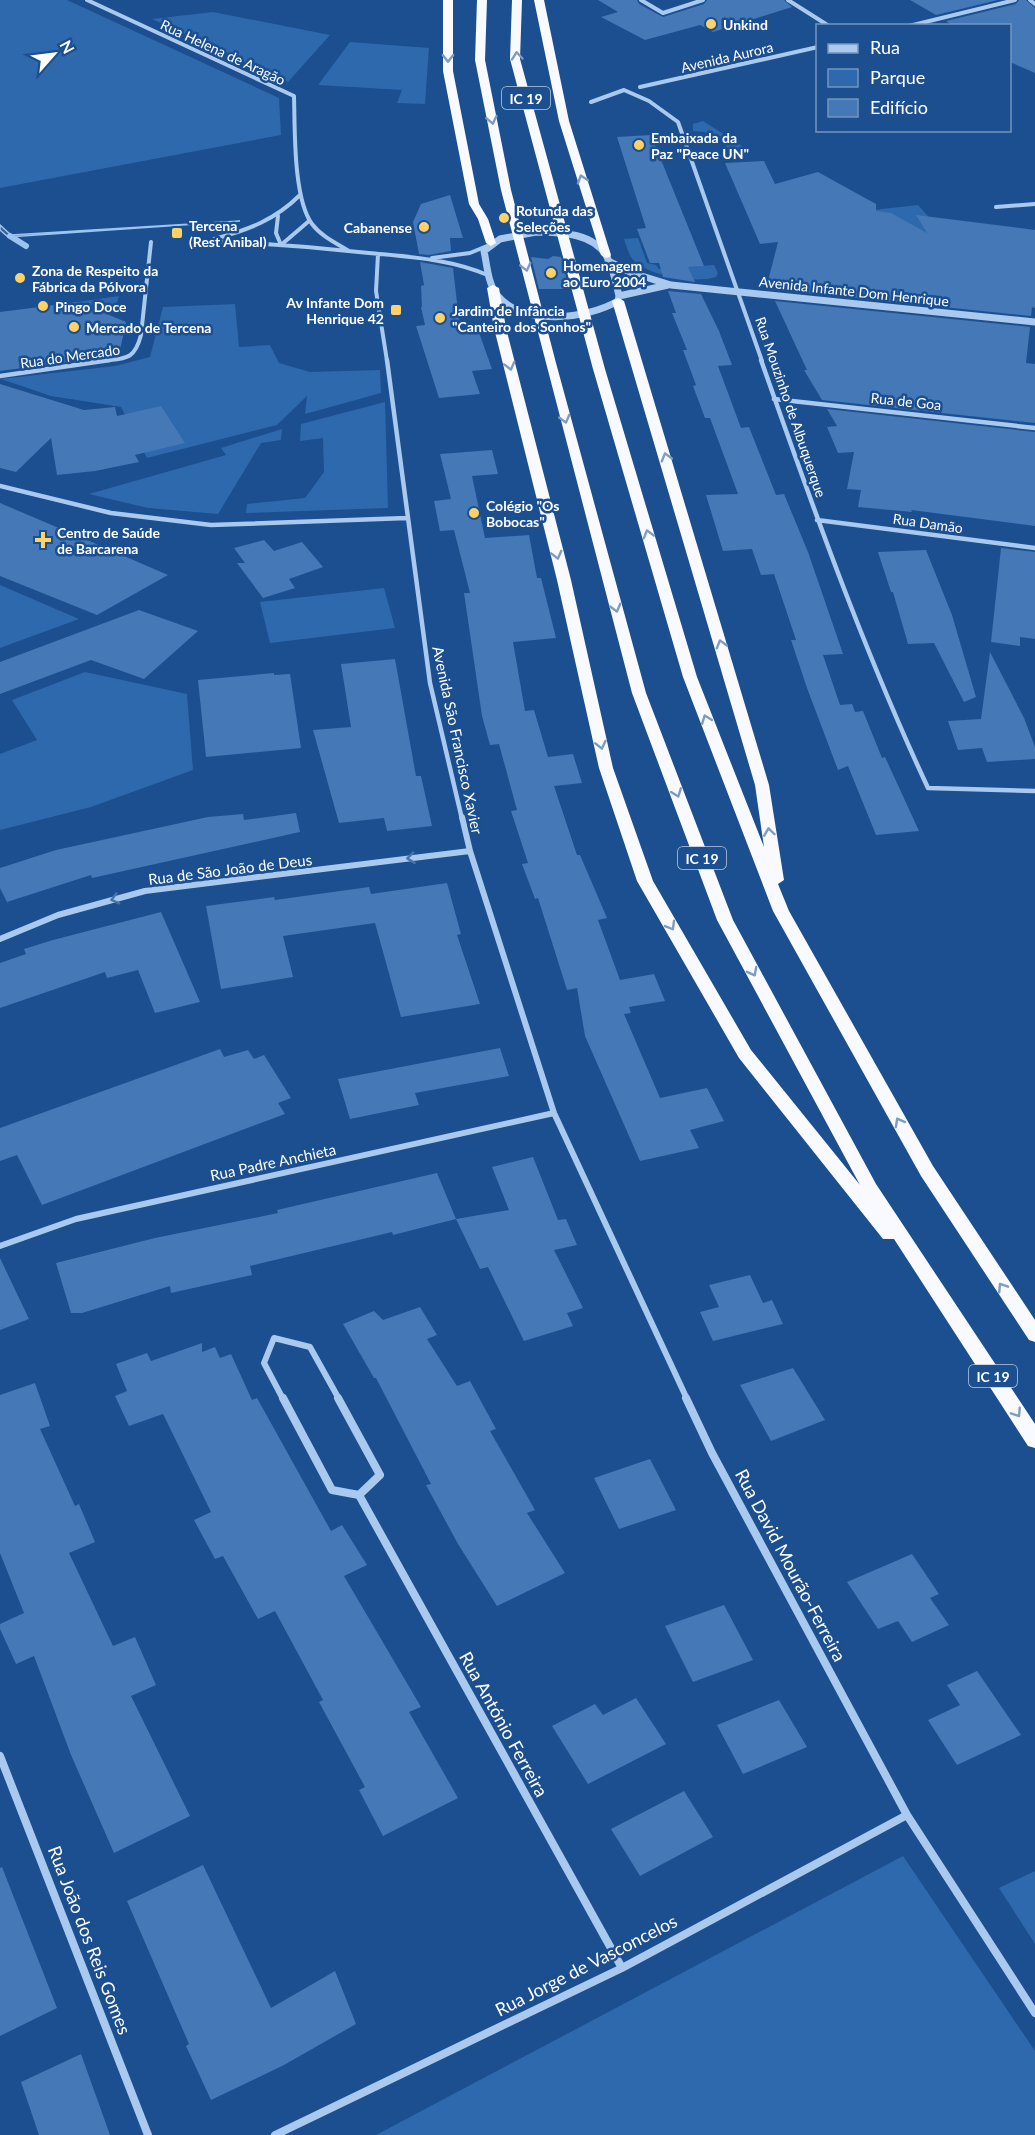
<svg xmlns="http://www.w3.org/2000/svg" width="1035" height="2135" viewBox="0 0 1035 2135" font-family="Lato,sans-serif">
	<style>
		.green { fill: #2e69ad }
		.water { fill: #3c6290; stroke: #9cc4f0; stroke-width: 1.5 }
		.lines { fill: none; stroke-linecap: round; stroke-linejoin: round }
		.stream { stroke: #9cc4f0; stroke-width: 6 }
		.building { fill: #4478b7 }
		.minor-far3 { stroke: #a9c9ee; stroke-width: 4 }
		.minor-far2 { stroke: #a9c9ee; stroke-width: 4.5 }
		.minor-far1 { stroke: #a9c9ee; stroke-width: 6 }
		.minor { stroke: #a9c9ee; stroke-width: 8 }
		.tertiary { stroke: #a9c9ee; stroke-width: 7 }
		.trunk { fill: #f8faff; fill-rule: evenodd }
		.oneway { stroke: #7e9cc1 }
		.oneway2 { stroke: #4674ac }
		.poi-dot { fill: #ffd166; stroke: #1b4f8f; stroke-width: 2 }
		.labels { text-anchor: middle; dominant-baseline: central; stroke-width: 5; stroke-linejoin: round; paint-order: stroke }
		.far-poi-label { font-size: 14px; font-weight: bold; fill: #fff; stroke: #1b4f8f; text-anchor: start }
		.far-street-label { font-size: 14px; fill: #fff; stroke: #1b4f8f }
		.shield { fill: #1b4f8f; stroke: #bbcadd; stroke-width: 1.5 }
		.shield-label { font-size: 14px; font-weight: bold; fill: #fff }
		.street-label { font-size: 15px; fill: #fff; stroke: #1b4f8f }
		.near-street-label { font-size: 18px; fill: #fff; stroke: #1b4f8f }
	</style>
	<rect width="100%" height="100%" fill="#1b4f8f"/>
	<path class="green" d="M0 0H67L279 98 281 135 0 188Z
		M213 12 330 35 288 82 152 19Z
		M350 42 429 48 425 104 397 103 402 90 318 85Z
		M703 121 750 151 732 153C719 137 714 132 693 131V124Z
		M918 205 944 234 897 238 854 212Z
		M638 238 647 263 656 265 659 269 714 265 718 273 716 277C696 284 644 276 631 257 628 252 626 245 624 239Z
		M119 296 114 313 56 305Z
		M235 304 239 347 270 345 279 363 310 372 380 370 381 393 305 414 307 396 277 425 147 458 121 407 51 396 1 379 115 366 150 357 163 307Z
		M385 402 388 508 246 513 247 504 305 498 324 472 323 438 300 441 301 424Z
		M282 429 281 440 261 443 218 514 148 508 89 494 226 455 221 448Z
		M0 585 79 619 0 648Z
		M384 588 395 628 270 643 260 602Z
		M85 672 187 694 193 770 91 807 0 830V754L37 740 12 700Z
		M903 1856 1035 2051V2135H376Z
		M1035 1871V1944L999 1888Z"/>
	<path class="water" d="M240 221 8 237 0 230V225L11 235Z"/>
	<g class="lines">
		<path class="stream" d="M10 236 26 246"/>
	</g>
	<path class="building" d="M598 0H637L639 4 663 17 704 4 707 0H784L792 7 713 32 700 25 645 40 601 17 618 12Z
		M910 0H998L936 15Z
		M1019 0H1026L1035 8V73L1010 62V26H953L946 21 1016 4Z
		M651 135 704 266 688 267 695 282 663 277 659 263H650L637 229 646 228 617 137Z
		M764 161 775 184 818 172 876 204V211L891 213 927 233 916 215 1035 230V308L1032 307 1031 316 769 289 767 285 778 242 760 244 725 163Z
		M450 195 463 238H450L451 251 429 255 419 254 413 222 421 204Z
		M553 256 561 257 569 289H539L531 257 548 259Z
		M420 262 453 268 460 328 477 327 492 369 472 371 480 394 439 398 416 326 425 325 421 307H422L421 286 424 285Z
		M668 291 701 294 719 331 732 365 718 366 741 428 749 427 776 495 784 494 808 552 843 654 823 655 840 705 852 704 855 712 863 711 882 758 885 757 919 831 876 835 848 766 838 770 807 688 791 640H796L774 574 761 575 752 549 723 551 706 495 738 494 710 418H705L693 386 696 385 683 350H687L672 313H676Z
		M775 301 1030 327 1026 363 1035 364V423L822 400 804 370H807Z
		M78 302 126 322 119 355 0 371V312Z
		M0 384 84 410 115 407 117 416 161 406 185 443 135 455 139 462 95 471 57 475 51 438 16 472 0 468Z
		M827 409 1035 432V526L911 510 912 512 858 507 861 490 847 489 854 452 838 453 827 427 837 426Z
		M492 450 498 474 472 476 485 538 529 535 537 578H541L556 638 513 642 525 711 534 710 548 757 573 754 582 783 554 786 577 855H580L607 918 598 920 620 980 654 974 665 1001 629 1007 631 1013 624 1014 660 1098 707 1088 724 1121 690 1130 699 1148 640 1161 585 1036 577 988 567 990 538 898 535 899 522 864 528 863 511 811 517 810 499 744 490 745 482 716 464 593H470L454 530 440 531 434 501 451 499 440 454Z
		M0 503 87 540 168 575 97 615 0 576Z
		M264 540 274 551 302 542 323 567 289 579 295 588 263 598 237 563H245L234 548Z
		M1001 548 1035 552V639L1020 637V646L991 642Z
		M926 550 952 615 976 697 964 702 934 643 908 644 893 592H891L878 552Z
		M139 610 198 631 144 679 91 660 0 694V662Z
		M990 652 1024 718 1035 747V759L987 762 982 748 958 750 948 721 981 719Z
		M395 659 416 776H421L432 826 387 831 384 818 339 823 313 730 351 727 341 664Z
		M274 673V675L290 674 301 748 206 757 198 680Z
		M296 813 300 832 92 878 91 875 7 902 0 888V868L56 850 208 817 243 814 244 820Z
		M447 883 461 934 457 935 480 1004 401 1017 375 923 283 936 293 977 221 989 206 906 274 897 275 900 369 887 371 894Z
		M161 912 200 1002 155 1013 138 970 107 978 105 972 0 1008V963L26 954 24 949 53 940Z
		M500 1048 509 1076 415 1093 419 1105 350 1119 338 1079Z
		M220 1049 224 1057 248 1050 254 1059 264 1055 291 1098 278 1103 285 1114 42 1205 17 1155 0 1161V1128Z
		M533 1157 558 1220 566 1219 577 1245 554 1250 583 1308 567 1313 573 1326 524 1341 488 1267 480 1269 456 1219 509 1210 492 1167Z
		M437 1173 456 1219 393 1235 392 1232 250 1266 252 1275 171 1293 170 1286 82 1313H71L56 1263 155 1238 278 1213 277 1210Z
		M0 1258 29 1319 0 1330Z
		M750 1275 763 1303 772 1300 783 1324 713 1341 700 1312 719 1307 709 1285Z
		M420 1307 437 1335 427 1339 457 1386 470 1381 496 1429 490 1431 535 1510 527 1513 565 1573 497 1606 458 1544 426 1485 431 1484 376 1378H374L343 1324 374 1311 383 1320Z
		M202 1343V1352L215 1347 220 1358 231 1354 252 1400 257 1398 331 1531 342 1525 367 1565 344 1576 421 1707 409 1712 458 1798 383 1836 359 1790 365 1787 319 1702 323 1700 275 1611 258 1619 223 1556 215 1559 194 1520 211 1512 163 1414 129 1426 115 1396 127 1391 116 1364 147 1353 151 1361Z
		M793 1368 825 1420 771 1441 740 1385Z
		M35 1383 50 1426 40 1429 75 1506 79 1504 95 1542 69 1553 113 1646 135 1637 156 1685 131 1696 190 1816 114 1853 71 1755 34 1656 16 1664 0 1629V1624L24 1613 0 1553V1395Z
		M650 1459 676 1510 619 1529 594 1478Z
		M912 1554 939 1594 930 1598 949 1625 912 1642 898 1621 878 1629 847 1582Z
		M724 1605 753 1660 693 1682 665 1626Z
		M977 1671 1021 1735 957 1765 928 1720 960 1705 947 1685Z
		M636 1698 666 1744 588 1784 552 1726 595 1704 603 1715Z
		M779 1700 807 1747 743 1774 717 1725Z
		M684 1791 713 1837 640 1876 611 1829Z
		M203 1865 271 2008 335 1971 356 2024 284 2065 211 2100 186 2046 189 2044 127 1901Z
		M2 1867 57 2008 0 2036V1868Z
		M81 2054 110 2135H39L21 2082Z"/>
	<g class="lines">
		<path class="minor-far3" d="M87 0 294 96C295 128 293 198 312 224 321 236 336 243 349 251
			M641 0 663 13 703 0
			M788 0 829 26
			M1030 0 1035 4
			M909 26 1015 0
			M640 87 818 47
			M591 102 624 90 649 101 678 122 762 361
			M996 207 1035 204
			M278 216 276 233 281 245 309 221
			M214 239C248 230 275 220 300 195
			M204 241C259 243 314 247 369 253 410 257 451 259 490 276
			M378 254 376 291 387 361
			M432 258 470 253 487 246
			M100 361C124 358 134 362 141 335L151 242"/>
		<path class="minor-far2" d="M387 360 430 683 462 819
			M761 360C812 505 863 649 928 788L1035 791
			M0 376 110 360
			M774 399 1035 428
			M0 486 111 513 211 525 407 518
			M817 520 1035 548"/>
		<path class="minor-far1" d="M462 817 470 851 554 1113 687 1399
			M0 939 58 915 145 891 470 851
			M0 1246 76 1219 554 1113
			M283 1399 264 1363 274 1338 310 1347 339 1399"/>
		<path class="minor" d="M283 1398 332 1490 359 1495
			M338 1398 380 1475 359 1495
			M686 1398 712 1453 907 1815 1035 2013
			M359 1495 622 1968
			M0 1756 148 2135
			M275 2135 622 1968 907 1815"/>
		<path class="tertiary" d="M536 232C561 232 596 233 608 259 614 271 616 284 619 296L618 301C587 319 523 327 497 295 488 284 487 265 484 251L500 239Z
			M608 261 632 273 671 285 1035 322
			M619 296 668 285"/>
		<path class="trunk" d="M443 0H453V71L479 204 488 219 496 243 491 246 486 243 478 219 469 204 443 71Z
			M477 0H487L485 60 511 190 556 363 646 693 733 920 876 1184 1035 1424V1448L1028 1446 894 1239H883L739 1058 637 881 599 768 557 580 494 328 487 288 493 285 499 288 506 328 571 580 613 768 653 881 751 1050 860 1185 717 920 632 693 501 190 475 60Z
			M512 0H522L520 59 605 369 697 677 764 847 755 785 612 301 618 298 624 301 769 785 784 880 778 884 789 911 933 1166 1035 1320V1342L1029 1340 921 1176 773 911 683 677 593 369 510 59Z
			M534 0H544L569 121 611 255 610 257 606 258 601 255 559 121Z"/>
	</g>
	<defs><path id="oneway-chevron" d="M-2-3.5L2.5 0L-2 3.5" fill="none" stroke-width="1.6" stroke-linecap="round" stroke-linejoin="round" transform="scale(1.5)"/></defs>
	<g class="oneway">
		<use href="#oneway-chevron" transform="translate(517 56) rotate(-95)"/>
		<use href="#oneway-chevron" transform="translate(448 58) rotate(90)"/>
		<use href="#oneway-chevron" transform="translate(492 120) rotate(78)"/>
		<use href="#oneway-chevron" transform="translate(582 179) rotate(-108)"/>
		<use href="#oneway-chevron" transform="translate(526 267) rotate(76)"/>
		<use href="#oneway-chevron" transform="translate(510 366) rotate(76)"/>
		<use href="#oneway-chevron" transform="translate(565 419) rotate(75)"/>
		<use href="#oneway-chevron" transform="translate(666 457) rotate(-106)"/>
		<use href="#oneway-chevron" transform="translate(648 534) rotate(-106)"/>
		<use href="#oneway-chevron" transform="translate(557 555) rotate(76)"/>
		<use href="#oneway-chevron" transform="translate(616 608) rotate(75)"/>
		<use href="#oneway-chevron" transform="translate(721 644) rotate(-106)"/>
		<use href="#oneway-chevron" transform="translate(706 719) rotate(-111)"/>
		<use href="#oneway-chevron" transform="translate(601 745) rotate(77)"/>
		<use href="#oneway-chevron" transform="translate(677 793) rotate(69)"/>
		<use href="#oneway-chevron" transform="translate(769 832) rotate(-98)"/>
		<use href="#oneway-chevron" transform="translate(671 926) rotate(60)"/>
		<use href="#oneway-chevron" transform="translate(753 972) rotate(62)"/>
		<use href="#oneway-chevron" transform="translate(899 1122) rotate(-119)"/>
		<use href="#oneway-chevron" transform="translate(1002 1287) rotate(-123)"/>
		<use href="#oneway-chevron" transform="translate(1017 1413) rotate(57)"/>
	</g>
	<g class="oneway2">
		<use href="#oneway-chevron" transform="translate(411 858) rotate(173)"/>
		<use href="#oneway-chevron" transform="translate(115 899) rotate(165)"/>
	</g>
	<g class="poi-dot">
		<circle cx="711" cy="24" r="6"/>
		<circle cx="639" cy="145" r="6"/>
		<circle cx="504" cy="218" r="6"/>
		<circle cx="424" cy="227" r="6"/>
		<rect x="171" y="227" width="12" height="12" rx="3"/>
		<circle cx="551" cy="273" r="6"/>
		<circle cx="20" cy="278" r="6"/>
		<circle cx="43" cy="306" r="6"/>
		<rect x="390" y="304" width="12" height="12" rx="3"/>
		<circle cx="440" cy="318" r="6"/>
		<circle cx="74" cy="327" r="6"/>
		<circle cx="474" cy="513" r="6"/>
		<path d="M40 531h6v6h6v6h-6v6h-6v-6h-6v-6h6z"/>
	</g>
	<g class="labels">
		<g class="far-poi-label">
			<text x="723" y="24">Unkind</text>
			<text x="651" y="137">Embaixada da<tspan x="651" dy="16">Paz "Peace UN"</tspan></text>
			<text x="516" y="210">Rotunda das<tspan x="516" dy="16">Seleções</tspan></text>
			<text x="189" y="225">Tercena<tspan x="189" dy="16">(Rest Anibal)</tspan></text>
			<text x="412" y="227" text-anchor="end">Cabanense</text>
			<text x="563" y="265">Homenagem<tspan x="563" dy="16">ao Euro 2004</tspan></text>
			<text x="32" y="270">Zona de Respeito da<tspan x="32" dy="16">Fábrica da Pólvora</tspan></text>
			<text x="384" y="302" text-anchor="end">Av Infante Dom<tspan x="384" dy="16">Henrique 42</tspan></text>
			<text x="55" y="306">Pingo Doce</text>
			<text x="452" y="310">Jardim de Infância<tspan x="452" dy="16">"Canteiro dos Sonhos"</tspan></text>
			<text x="86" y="327">Mercado de Tercena</text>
			<text x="486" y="505">Colégio "Os<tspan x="486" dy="16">Bobocas"</tspan></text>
			<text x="57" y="532">Centro de Saúde<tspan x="57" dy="16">de Barcarena</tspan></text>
		</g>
		<g class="far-street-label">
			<text transform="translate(223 52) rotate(25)">Rua Helena de Aragão</text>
			<text transform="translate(727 57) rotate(-13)">Avenida Aurora</text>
			<text transform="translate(854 291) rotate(6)">Avenida Infante Dom Henrique</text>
			<text transform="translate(70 356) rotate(-8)">Rua do Mercado</text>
			<text transform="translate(906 401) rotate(6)">Rua de Goa</text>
			<text transform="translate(791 407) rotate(71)">Rua Mouzinho de Albuquerque</text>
			<text transform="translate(928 523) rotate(8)">Rua Damão</text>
		</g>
		<g class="shield">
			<rect x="502" y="87" width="48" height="22" rx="4.5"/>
			<rect x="678" y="847" width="48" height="22" rx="4.5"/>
			<rect x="969" y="1365" width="48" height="22" rx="4.5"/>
		</g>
		<g class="shield-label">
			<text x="526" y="98">IC 19</text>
			<text x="702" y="858">IC 19</text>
			<text x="993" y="1376">IC 19</text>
		</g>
		<g class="street-label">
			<text transform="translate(458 740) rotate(78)">Avenida São Francisco Xavier</text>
			<text transform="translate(230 869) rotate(-7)">Rua de São João de Deus</text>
			<text transform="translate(273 1162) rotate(-12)">Rua Padre Anchieta</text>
		</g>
		<g class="near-street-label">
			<text transform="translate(791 1565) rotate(62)">Rua David Mourão-Ferreira</text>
			<text transform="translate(504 1724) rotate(61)">Rua António Ferreira</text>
			<text transform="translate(90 1940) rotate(69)">Rua João dos Reis Gomes</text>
			<text transform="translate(586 1965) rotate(-27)">Rua Jorge de Vasconcelos</text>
		</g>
	</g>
	<rect x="816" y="24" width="195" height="108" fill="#1b4f8f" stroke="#7695bc" stroke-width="1.5"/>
	<rect x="828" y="44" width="30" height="9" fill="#a9c9ee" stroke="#7695bc" stroke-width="1.5"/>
	<text x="870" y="54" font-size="18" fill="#ffffff">Rua</text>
	<rect x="828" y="69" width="30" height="18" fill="#2e69ad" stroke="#7695bc" stroke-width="1.5"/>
	<text x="870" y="84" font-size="18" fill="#ffffff">Parque</text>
	<rect x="828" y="99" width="30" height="18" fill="#4478b7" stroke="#7695bc" stroke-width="1.5"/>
	<text x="870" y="114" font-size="18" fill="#ffffff">Edifício</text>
	<g transform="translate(54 54) rotate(62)" stroke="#1b4f8f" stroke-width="4.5" paint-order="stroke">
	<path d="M0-4.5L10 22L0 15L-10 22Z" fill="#ffffff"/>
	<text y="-9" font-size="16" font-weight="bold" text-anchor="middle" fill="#ffffff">N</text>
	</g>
</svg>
